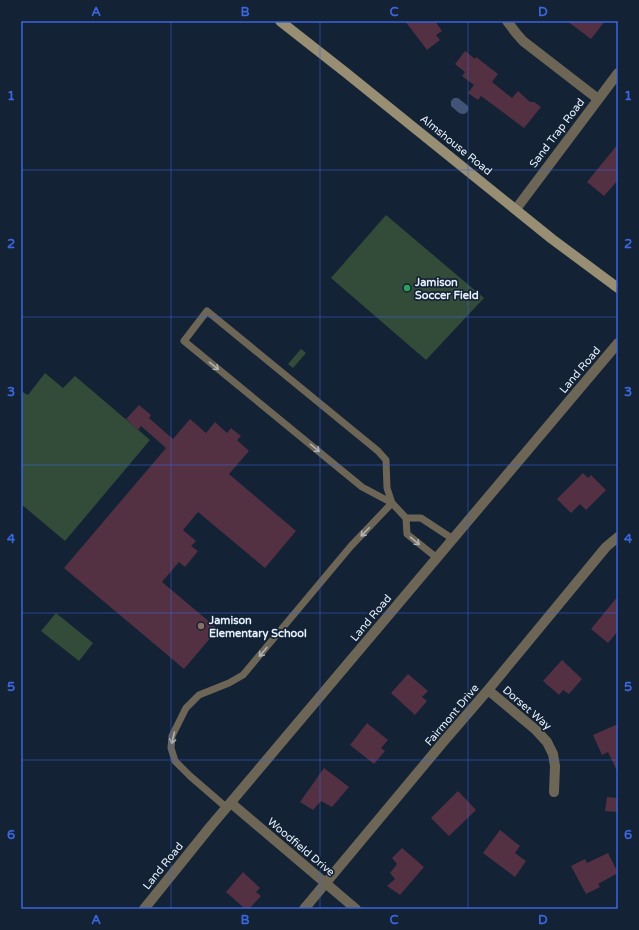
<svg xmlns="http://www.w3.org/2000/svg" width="639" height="930" viewBox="0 0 639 930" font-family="'Varela Round',sans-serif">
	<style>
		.green { fill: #334c39 }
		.water { fill: #425475 }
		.building { fill: #543043 }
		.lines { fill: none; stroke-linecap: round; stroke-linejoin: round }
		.service { stroke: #6d6656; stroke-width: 7 }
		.minor { stroke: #6d6656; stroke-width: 10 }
		.tertiary { stroke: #6d6656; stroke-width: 10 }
		.secondary { stroke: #988e73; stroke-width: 10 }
		.oneway { stroke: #b0b2b2 }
		.grid { fill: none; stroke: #3b66de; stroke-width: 1; stroke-opacity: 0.55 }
		.leisure-dot { fill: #2e9e5b; stroke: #132234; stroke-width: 1.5 }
		.education-dot { fill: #8d6e63; stroke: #132234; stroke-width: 1.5 }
		.labels { text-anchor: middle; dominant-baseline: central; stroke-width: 3.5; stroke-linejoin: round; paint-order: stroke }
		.street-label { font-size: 11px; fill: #e6f0fd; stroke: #132234 }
		.poi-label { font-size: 11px; font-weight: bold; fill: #e6f0fd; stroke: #132234; text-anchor: start }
		.neatline { fill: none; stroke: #3b66de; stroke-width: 1.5 }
		.grid-label { font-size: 13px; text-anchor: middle; font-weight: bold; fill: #3b66de }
	</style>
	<rect width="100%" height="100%" fill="#132234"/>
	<path class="green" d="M386 215 484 298 426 360 331 278Z
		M301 349 306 353 293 368 288 364Z
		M45 373 63 388 75 376 150 440 65 541 21 504V391L28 395Z
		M56 613 93 643 79 661 41 631Z"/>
	<path class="water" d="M454 98H458L468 106C468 109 469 111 466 113 461 117 455 109 451 106V101Z"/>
	<path class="building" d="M405 21H435L442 31 436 35 440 40 427 50Z
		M567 21H605L591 39Z
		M465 51 475 59 476 57 498 74 492 82 512 98 518 91 530 102H534L541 107 524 128 481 96 478 100 468 93 474 85 462 76 465 72 455 64Z
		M618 144V180L604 196 587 182Z
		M139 405 151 415 149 418 173 439 190 419 206 433 215 422 227 433 231 428 241 436 237 440 249 451 229 474 296 531 265 568 198 512 183 530 196 541 191 546 198 551 185 567 179 562 162 582 218 629 184 669 64 568 166 448 141 426 138 430 126 419Z
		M583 473 588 478 591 475 606 490 586 510 580 504 571 513 557 499Z
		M618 596V631L608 643 591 629Z
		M562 660 582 679 569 694 563 690 559 695 543 681Z
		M408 674 428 691 422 697 427 701 415 715 391 693Z
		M367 723 388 740 381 748 385 751 374 764 350 745Z
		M618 724V773L608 752 602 755 593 735Z
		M324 768 349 787 332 807 321 801 313 810 300 802Z
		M458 791 476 810 449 836 431 818Z
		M607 797 618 798V812L605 811Z
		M500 830 520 846 515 853 526 861 515 877 483 853Z
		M402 848 424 867 400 895 387 886 395 879 390 873 397 864 392 858Z
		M608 853 618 873 598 884 600 887 586 894 571 866 585 859 587 863Z
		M243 872 260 888 256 892 261 896 249 909H245L226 892Z"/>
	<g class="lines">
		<path class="service" d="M392 503 387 488 386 460 378 451 207 311 184 341 362 487 392 503 406 518 407 534 437 558
			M406 518H421L453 539
			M227 808 190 776 175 761 171 748 172 736 186 708 199 695 229 683 243 675 351 546 392 503"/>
		<path class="minor" d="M507 21 516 33 523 41 598 99
			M516 209 618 73
			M488 690 536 730 547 742 553 754 555 766 554 792
			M231 803 356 909
			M304 909 444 741 488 690 606 547 618 537"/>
		<path class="tertiary" d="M144 909 210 827 618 343"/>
		<path class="secondary" d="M280 21 345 72 552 239 618 288"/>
	</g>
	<defs><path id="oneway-shaft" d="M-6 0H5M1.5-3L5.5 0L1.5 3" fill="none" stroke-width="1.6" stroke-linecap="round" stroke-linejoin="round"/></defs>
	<g class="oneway">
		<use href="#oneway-shaft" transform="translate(214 366) rotate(39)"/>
		<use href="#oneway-shaft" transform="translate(315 448) rotate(39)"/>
		<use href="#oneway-shaft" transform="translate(365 532) rotate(134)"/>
		<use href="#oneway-shaft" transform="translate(415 541) rotate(40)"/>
		<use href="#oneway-shaft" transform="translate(263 652) rotate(130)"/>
		<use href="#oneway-shaft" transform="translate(173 738) rotate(104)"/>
	</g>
	<path class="grid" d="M171 21V909M320 21V909M468 21V909M21 170H618M21 317H618M21 465H618M21 613H618M21 760H618"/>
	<circle class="leisure-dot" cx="407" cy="288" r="4"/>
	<circle class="education-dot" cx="201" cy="626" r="4"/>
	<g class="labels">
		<g class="street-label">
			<text transform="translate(557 133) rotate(-53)">Sand Trap Road</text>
			<text transform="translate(456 145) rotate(39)">Almshouse Road</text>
			<text transform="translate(580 370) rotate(-50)">Land Road</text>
			<text transform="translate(371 618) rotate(-50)">Land Road</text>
			<text transform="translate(527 708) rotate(41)">Dorset Way</text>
			<text transform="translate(452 715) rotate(-50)">Fairmont Drive</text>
			<text transform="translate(301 847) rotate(40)">Woodfield Drive</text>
			<text transform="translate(163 866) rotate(-51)">Land Road</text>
		</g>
		<g class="poi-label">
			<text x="415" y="282">Jamison<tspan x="415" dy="13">Soccer Field</tspan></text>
			<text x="209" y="620">Jamison<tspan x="209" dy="13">Elementary School</tspan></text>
		</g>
	</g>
	<rect width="639" height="930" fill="none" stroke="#132234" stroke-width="44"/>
	<rect x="22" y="22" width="595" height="886" class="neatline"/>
	<g class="grid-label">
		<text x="96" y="16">A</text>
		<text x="245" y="16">B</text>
		<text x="394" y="16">C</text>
		<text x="543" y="16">D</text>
		<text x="11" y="100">1</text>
		<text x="628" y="100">1</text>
		<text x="11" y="248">2</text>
		<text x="628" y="248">2</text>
		<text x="11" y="396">3</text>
		<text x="628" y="396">3</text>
		<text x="11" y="543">4</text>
		<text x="628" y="543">4</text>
		<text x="11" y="691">5</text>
		<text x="628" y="691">5</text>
		<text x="11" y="839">6</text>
		<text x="628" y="839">6</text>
		<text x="96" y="924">A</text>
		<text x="245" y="924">B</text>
		<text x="394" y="924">C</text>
		<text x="543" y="924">D</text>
	</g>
</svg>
